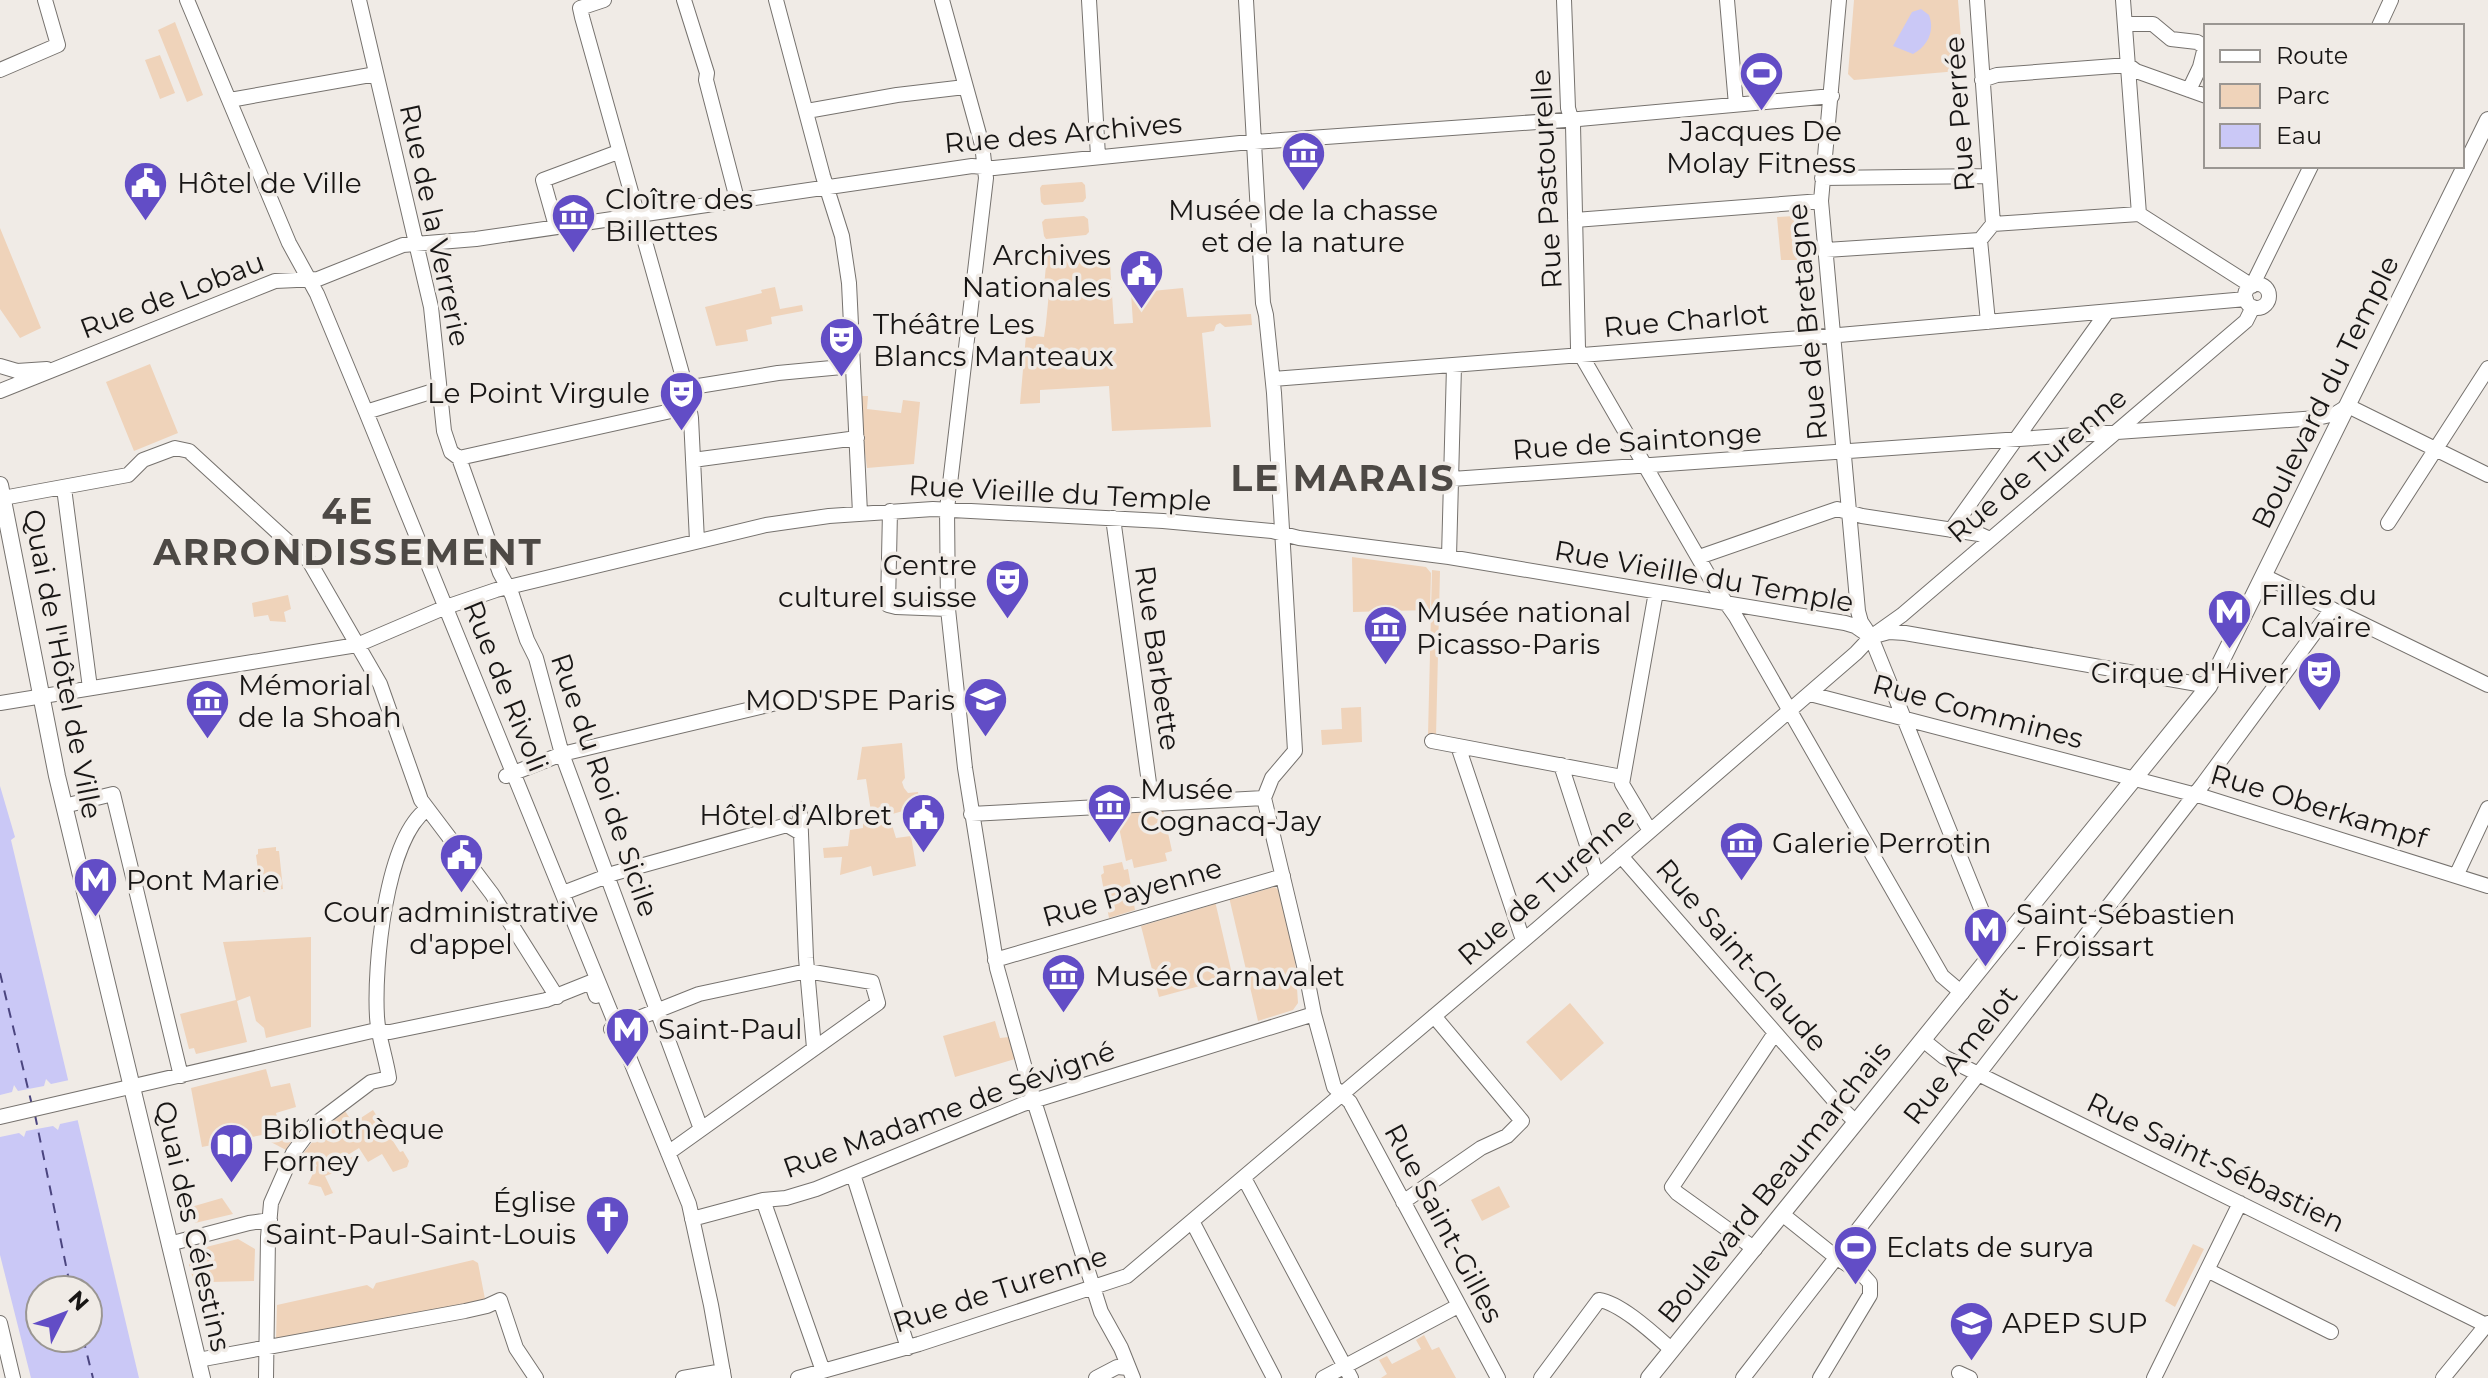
<svg xmlns="http://www.w3.org/2000/svg" width="2488" height="1378" viewBox="0 0 2488 1378" font-family="Montserrat,sans-serif">
	<style>
		.green { fill: #efd3ba }
		.water { fill: #cac8f6; fill-rule: evenodd }
		.pier { fill: #f0ebe6 }
		.lines { fill: none; stroke-linecap: round; stroke-linejoin: round }
		.ferry { stroke: #4b457f; stroke-width: 2; stroke-dasharray: 10 8; stroke-linecap: butt }
		.minor-casing { stroke: #76726e; stroke-width: 16 }
		.major-casing { stroke: #76726e; stroke-width: 18 }
		.minor { stroke: #fff; stroke-width: 14 }
		.major { stroke: #fff; stroke-width: 16 }
		.labels { text-anchor: middle; dominant-baseline: central; stroke-width: 7; stroke-linejoin: round; paint-order: stroke }
		.street-label { font-size: 28px; fill: #181615; stroke: #f0ebe6 }
		.poi-label { font-size: 28px; fill: #181615; stroke: #f0ebe6; text-anchor: start }
		.district-label { font-size: 36px; font-weight: bold; letter-spacing: 2px; fill: #4d4945; stroke: #f0ebe6 }
	</style>
	<rect width="100%" height="100%" fill="#f0ebe6"/>
	<path class="green" d="M1854 0H1958L1963 64 1958 71 1854 80 1848 74Z
		M175 22 203 95 187 102 158 30Z
		M160 55 175 93 160 99 145 60Z
		M1082 182 1085 185 1086 198 1083 202 1044 205 1041 202 1040 188 1042 185Z
		M1084 216 1088 219 1089 232 1086 235 1046 239 1044 236 1042 222 1045 219Z
		M1794 216 1797 260H1781L1777 217Z
		M0 228 41 328 20 338 0 309Z
		M1109 249 1114 324 1133 323 1131 293 1183 288 1187 317 1251 314 1252 325 1225 327 1220 323 1216 325 1214 331 1202 333 1211 427 1112 431 1109 386 1040 390V403L1020 404 1026 335 1044 337C1047 321 1047 305 1050 288L1044 287 1047 254Z
		M775 287 780 309 802 305 803 311 771 317 772 324 746 330 748 341 716 346 705 307 762 293 761 290Z
		M150 364 178 433 134 451 106 382Z
		M861 396H868L867 409 901 413 903 400 920 402 914 464 867 468 861 423Z
		M1352 557 1426 567 1431 573 1430 610 1353 612Z
		M1432 570 1440 571 1436 736 1428 735Z
		M288 595 291 609 284 612 286 622 270 621 268 615 254 617 252 603Z
		M1361 707 1362 742 1322 745 1321 730 1342 729 1341 708Z
		M902 743 905 778 902 782 904 788 908 793 918 792 920 806 889 815 896 838 911 836 916 866 873 876 871 866 840 875 842 857 824 858 823 848 848 846 850 830 863 828V821L872 818 866 779 857 780 862 747Z
		M1163 810 1172 851 1165 853 1167 861 1134 868 1132 859 1126 861 1116 813Z
		M276 847V851H279L283 889 261 892 256 855 258 854V849Z
		M1122 862 1124 870 1128 869 1135 910 1109 918 1101 875 1104 873 1103 866Z
		M1274 887 1281 891 1294 943 1298 1003 1293 1010 1258 1021 1229 897 1234 899Z
		M1215 901 1232 974 1222 977V980L1159 997 1141 926 1212 905Z
		M311 937V1027L266 1038 264 1028 256 1021 250 996 237 1001 247 1042 196 1054 194 1048 189 1049 180 1014 236 1000 223 942Z
		M1570 1003 1604 1043 1561 1081 1526 1042Z
		M995 1021 1000 1038 1009 1037 1015 1059 955 1077 943 1036Z
		M266 1069 271 1087 290 1083 296 1107 276 1113 279 1125 294 1137 286 1150 269 1141 264 1142 262 1135 202 1147 191 1088Z
		M373 1110 400 1152 403 1151 409 1161 407 1167 393 1172 382 1154 368 1162 359 1148 346 1156 348 1159 354 1156 359 1164 325 1176 333 1193 325 1196 321 1187 308 1184 317 1165 302 1155 321 1131 345 1111 353 1123Z
		M1499 1186 1510 1207 1482 1221 1471 1200Z
		M222 1198 233 1214 195 1223 191 1207Z
		M238 1239 255 1249 254 1281 211 1282 195 1286 189 1265 194 1250Z
		M2193 1244 2204 1249 2175 1307 2165 1301Z
		M473 1260 478 1263 486 1304 276 1340 277 1305 367 1285 373 1289 376 1283Z
		M1424 1335 1432 1350 1439 1347 1456 1378H1381L1387 1374 1379 1360 1387 1356 1392 1364 1421 1349 1416 1340Z"/>
	<path class="water" d="M1921 9 1929 15C1935 31 1928 46 1913 54L1893 46 1912 12Z
		M0 786 15 837 11 840 139 1378H31L0 1255ZM40 1290H88V1338H40Z"/>
	<path class="pier" d="M46 1079 51 1084 74 1079 83 1119 60 1124 58 1130 53 1126 26 1131 24 1137 19 1133 0 1137V1095L12 1092 14 1085 18 1091 44 1086Z"/>
	<g class="lines">
		<path class="ferry" d="M0 973 32 1105
			M35 1115 71 1290
			M83 1338 93 1378"/>
		<defs>
			<path id="minor" d="M187 0 289 243 317 294 366 412 689 1204 711 1305 724 1378
				M359 0 431 307 444 431 451 452 459 458 500 573 512 595 527 640 536 658 562 754 701 1129
				M604 0 580 8 582 17 686 388 691 418 697 541
				M684 0 707 73 706 80 737 199
				M776 0 823 176 842 236 849 283 860 513
				M942 0 982 145 986 178 947 509 948 609 965 768 997 968 1034 1101 1101 1312 1121 1348 1133 1378
				M1089 0 1098 156
				M1246 0 1263 303 1266 315 1274 393 1295 751 1272 778 1264 798 1307 978 1314 1014 1334 1087 1350 1102 1498 1378
				M1564 0 1568 108 1573 125 1578 348 1581 355 1717 590 1736 617 1942 976 1962 993
				M1727 0 1736 105
				M1839 0 1821 201 1858 611 1861 622 1871 637 1984 916 2003 942
				M1977 0 1993 224
				M2123 0 2139 214
				M2125 24H2153L2171 39 2197 42 2205 47 2200 67 2189 90
				M2379 26 2391 0
				M2128 65 2136 71 2206 96
				M0 70 58 45 45 0
				M1982 80 1997 75 2128 65
				M230 100 376 74
				M807 111 897 95 965 87
				M1822 178 1988 176
				M2139 214 2252 286 2311 166
				M1575 220 1821 201
				M556 226 543 180 618 152
				M1980 240 1988 322
				M1826 250 1980 240 1993 224 2139 214
				M2245 296a12 12 0 1 1 24 0a12 12 0 1 1-24 0Z
				M0 366 17 371 47 369
				M1273 379 1839 335 2246 299
				M686 388 778 373 853 366
				M0 391 275 281 318 279 403 245 476 239 972 166 994 168 1240 143 1579 119 1832 96
				M366 412 440 389
				M459 458 689 407
				M693 460 857 438
				M1452 479 2317 418 2335 414 2348 406 2488 475
				M64 488 90 688
				M3 498 128 475 143 460 175 448 189 451 309 561 380 684 421 800 492 894 557 997
				M890 511 888 605 896 607 948 609
				M1113 518 1152 805
				M2388 523 2488 368
				M1951 530 2107 312
				M1449 557 1454 366
				M1699 557 1837 509 1862 516 1979 534 1990 539
				M2264 576 2488 685
				M1878 635 1889 632 1905 633 2209 686
				M1810 694 2204 797 2488 886
				M0 703 357 645 446 607 496 590 766 525 829 516 933 509 1163 521 1272 531 1299 538 1449 557 1845 623 1855 626 1871 637
				M1432 741 1622 777
				M1458 746 1523 940
				M1561 765 1597 876
				M506 776 562 754 789 700
				M64 806 113 794 181 1076
				M800 809 806 958 814 1048
				M971 814 1264 798
				M1650 831 1622 784 1656 592
				M1621 856 1840 1107 1856 1122
				M2456 876 2488 808
				M563 893 615 873 787 825 799 832
				M995 960 1283 876
				M611 1029 699 994 807 971 872 982 878 1003 668 1153
				M1923 1040 1944 1057 2488 1326
				M0 1117 372 1031 390 1032 546 1000 591 982 596 996
				M853 1174 908 1348
				M1244 1178 1351 1378
				M763 1200 823 1371
				M1403 1202 1481 1148 1507 1136 1522 1121 1434 1016
				M1782 1214 1837 1258 1861 1273 1870 1283V1295L1820 1378
				M692 1219 763 1200 786 1198 816 1189 1023 1104 1314 1014
				M1192 1221 1274 1378
				M169 1244 249 1223 270 1220
				M1755 1249 1677 1193 1672 1187 1775 1033
				M2207 1270 2331 1332
				M0 1323 13 1378
				M198 1360 465 1311 487 1306 500 1300 516 1348 536 1378
				M1959 1373 1970 1378
				M266 1378 268 1237 271 1203 293 1153 314 1125 371 1082 389 1078C386 1058 378 1036 377 1017 374 967 385 840 427 809
				M683 1378 723 1371
				M798 1378 919 1344 1127 1276 1537 929 1856 653 1871 637 1902 615 2246 321 2253 307
				M1096 1378 1117 1367 1128 1368
				M1323 1378 1458 1306
				M1541 1378 1599 1300C1621 1303 1655 1335 1672 1350
				M1743 1378 2203 784 2332 609
				M2154 1378 2240 1203
				M2443 1378 2488 1323"/>
			<path id="major" d="M0 485 57 776 202 1378
				M1649 1378 2209 686 2488 120"/>
		</defs>
		<use href="#minor" class="minor-casing"/>
		<use href="#major" class="major-casing"/>
		<use href="#minor" class="minor"/>
		<use href="#major" class="major"/>
	</g>
	<defs>
		<symbol id="stadium-pin" viewBox="-11 -11 22 30"><path d="M0 17L-7.5 6A9.5 9.5 0 1 1 7.5 6Z" fill="#624dc6" stroke="#f0ebe6"/><path d="M0-5a6.5 5 0 1 0 0 10a6.5 5 0 1 0 0-10ZM-3.5-1.8h7v3.6h-7Z" fill="#fff"/></symbol>
		<symbol id="museum-pin" viewBox="-11 -11 22 30"><path d="M0 17L-7.5 6A9.5 9.5 0 1 1 7.5 6Z" fill="#624dc6" stroke="#f0ebe6"/><path d="M0-6L6-3V-2H-6V-3ZM-5-1h2V3h-2ZM-1-1h2V3h-2ZM3-1h2V3H3ZM-6 4H6V6H-6Z" fill="#fff"/></symbol>
		<symbol id="civic-pin" viewBox="-11 -11 22 30"><path d="M0 17L-7.5 6A9.5 9.5 0 1 1 7.5 6Z" fill="#624dc6" stroke="#f0ebe6"/><path d="M-.6-6.5H3V-4.5H.6V-3L4-1V1h2V6H-6V1h2V-1L-.6-3ZM-1.2 2.5V6h2.4V2.5Z" fill="#fff"/></symbol>
		<symbol id="theatre-pin" viewBox="-11 -11 22 30"><path d="M0 17L-7.5 6A9.5 9.5 0 1 1 7.5 6Z" fill="#624dc6" stroke="#f0ebe6"/><path d="M-5-5.5Q0-4 5-5.5V0Q5 5 0 6Q-5 5-5 0ZM-3.3-2.5H-1v1.5H-3.3ZM1-2.5H3.3v1.5H1ZM-2.8 1Q0 5.5 2.8 1Z" fill="#fff"/></symbol>
		<symbol id="metro-pin" viewBox="-11 -11 22 30"><path d="M0 17L-7.5 6A9.5 9.5 0 1 1 7.5 6Z" fill="#624dc6" stroke="#f0ebe6"/><path d="M-5.5 5V-5H-3L0 0L3-5H5.5V5H3V-.5L0 4L-3-.5V5Z" fill="#fff"/></symbol>
		<symbol id="university-pin" viewBox="-11 -11 22 30"><path d="M0 17L-7.5 6A9.5 9.5 0 1 1 7.5 6Z" fill="#624dc6" stroke="#f0ebe6"/><path d="M0-5L7-2L0 1L-7-2ZM-4 1L0 2.5L4 1V4Q0 6-4 4Z" fill="#fff"/></symbol>
		<symbol id="library-pin" viewBox="-11 -11 22 30"><path d="M0 17L-7.5 6A9.5 9.5 0 1 1 7.5 6Z" fill="#624dc6" stroke="#f0ebe6"/><path d="M-6-4Q-3-5.5-.7-3.5V5Q-3 3-6 4ZM6-4Q3-5.5 .7-3.5V5Q3 3 6 4Z" fill="#fff"/></symbol>
		<symbol id="church-pin" viewBox="-11 -11 22 30"><path d="M0 17L-7.5 6A9.5 9.5 0 1 1 7.5 6Z" fill="#624dc6" stroke="#f0ebe6"/><path d="M-1.2-6h2.4v3.5h3.3v2.4h-3.3V6h-2.4V-.1h-3.3v-2.4h3.3Z" fill="#fff"/></symbol>
	</defs>
	<g fill-rule="evenodd">
		<use href="#stadium-pin" x="1736" y="48" width="51" height="69"/>
		<use href="#museum-pin" x="1278" y="128" width="51" height="69"/>
		<use href="#civic-pin" x="120" y="158" width="51" height="69"/>
		<use href="#museum-pin" x="548" y="190" width="51" height="69"/>
		<use href="#civic-pin" x="1116" y="246" width="51" height="69"/>
		<use href="#theatre-pin" x="816" y="314" width="51" height="69"/>
		<use href="#theatre-pin" x="656" y="368" width="51" height="69"/>
		<use href="#theatre-pin" x="982" y="556" width="51" height="69"/>
		<use href="#metro-pin" x="2204" y="586" width="51" height="69"/>
		<use href="#museum-pin" x="1360" y="602" width="51" height="69"/>
		<use href="#theatre-pin" x="2294" y="648" width="51" height="69"/>
		<use href="#university-pin" x="960" y="674" width="51" height="69"/>
		<use href="#museum-pin" x="182" y="676" width="51" height="69"/>
		<use href="#museum-pin" x="1084" y="780" width="51" height="69"/>
		<use href="#civic-pin" x="898" y="790" width="51" height="69"/>
		<use href="#museum-pin" x="1716" y="818" width="51" height="69"/>
		<use href="#civic-pin" x="436" y="830" width="51" height="69"/>
		<use href="#metro-pin" x="70" y="854" width="51" height="69"/>
		<use href="#metro-pin" x="1960" y="904" width="51" height="69"/>
		<use href="#museum-pin" x="1038" y="950" width="51" height="69"/>
		<use href="#metro-pin" x="602" y="1004" width="51" height="69"/>
		<use href="#library-pin" x="206" y="1120" width="51" height="69"/>
		<use href="#church-pin" x="582" y="1192" width="51" height="69"/>
		<use href="#stadium-pin" x="1830" y="1222" width="51" height="69"/>
		<use href="#university-pin" x="1946" y="1298" width="51" height="69"/>
	</g>
	<g class="labels">
		<g class="street-label">
			<text transform="translate(1959 114) rotate(-94)">Rue Perrée</text>
			<text transform="translate(1063 133) rotate(-5)">Rue des Archives</text>
			<text transform="translate(1546 179) rotate(-93)">Rue Pastourelle</text>
			<text transform="translate(435 225) rotate(78)">Rue de la Verrerie</text>
			<text transform="translate(172 295) rotate(-21)">Rue de Lobau</text>
			<text transform="translate(1686 320) rotate(-5)">Rue Charlot</text>
			<text transform="translate(1807 322) rotate(-95)">Rue de Bretagne</text>
			<text transform="translate(2325 392) rotate(-64)">Boulevard du Temple</text>
			<text transform="translate(1637 441) rotate(-4)">Rue de Saintonge</text>
			<text transform="translate(2037 465) rotate(-40)">Rue de Turenne</text>
			<text transform="translate(1060 493) rotate(3)">Rue Vieille du Temple</text>
			<text transform="translate(1704 576) rotate(10)">Rue Vieille du Temple</text>
			<text transform="translate(1158 658) rotate(82)">Rue Barbette</text>
			<text transform="translate(63 664) rotate(79)">Quai de l'Hôtel de Ville</text>
			<text transform="translate(506 686) rotate(68)">Rue de Rivoli</text>
			<text transform="translate(1978 711) rotate(15)">Rue Commines</text>
			<text transform="translate(605 785) rotate(71)">Rue du Roi de Sicile</text>
			<text transform="translate(2319 806) rotate(17)">Rue Oberkampf</text>
			<text transform="translate(1546 886) rotate(-41)">Rue de Turenne</text>
			<text transform="translate(1132 892) rotate(-16)">Rue Payenne</text>
			<text transform="translate(1742 955) rotate(49)">Rue Saint-Claude</text>
			<text transform="translate(1960 1055) rotate(-52)">Rue Amelot</text>
			<text transform="translate(949 1109) rotate(-20)">Rue Madame de Sévigné</text>
			<text transform="translate(2216 1162) rotate(26)">Rue Saint-Sébastien</text>
			<text transform="translate(1774 1182) rotate(-51)">Boulevard Beaumarchais</text>
			<text transform="translate(1444 1223) rotate(62)">Rue Saint-Gilles</text>
			<text transform="translate(193 1226) rotate(77)">Quai des Célestins</text>
			<text transform="translate(1000 1289) rotate(-18)">Rue de Turenne</text>
		</g>
		<g class="poi-label">
			<text x="1761" y="131" text-anchor="middle">Jacques De<tspan x="1761" dy="32">Molay Fitness</tspan></text>
			<text x="177" y="183">Hôtel de Ville</text>
			<text x="605" y="199">Cloître des<tspan x="605" dy="32">Billettes</tspan></text>
			<text x="1303" y="210" text-anchor="middle">Musée de la chasse<tspan x="1303" dy="32">et de la nature</tspan></text>
			<text x="1111" y="255" text-anchor="end">Archives<tspan x="1111" dy="32">Nationales</tspan></text>
			<text x="873" y="324">Théâtre Les<tspan x="873" dy="32">Blancs Manteaux</tspan></text>
			<text x="650" y="393" text-anchor="end">Le Point Virgule</text>
			<text x="977" y="565" text-anchor="end">Centre<tspan x="977" dy="32">culturel suisse</tspan></text>
			<text x="2261" y="595">Filles du<tspan x="2261" dy="32">Calvaire</tspan></text>
			<text x="1416" y="612">Musée national<tspan x="1416" dy="32">Picasso-Paris</tspan></text>
			<text x="2289" y="673" text-anchor="end">Cirque d'Hiver</text>
			<text x="238" y="685">Mémorial<tspan x="238" dy="32">de la Shoah</tspan></text>
			<text x="955" y="700" text-anchor="end">MOD'SPE Paris</text>
			<text x="1140" y="789">Musée<tspan x="1140" dy="32">Cognacq-Jay</tspan></text>
			<text x="892" y="815" text-anchor="end">Hôtel d’Albret</text>
			<text x="1772" y="843">Galerie Perrotin</text>
			<text x="126" y="880">Pont Marie</text>
			<text x="461" y="912" text-anchor="middle">Cour administrative<tspan x="461" dy="32">d'appel</tspan></text>
			<text x="2016" y="914">Saint-Sébastien<tspan x="2016" dy="32">- Froissart</tspan></text>
			<text x="1095" y="976">Musée Carnavalet</text>
			<text x="658" y="1029">Saint-Paul</text>
			<text x="262" y="1129">Bibliothèque<tspan x="262" dy="32">Forney</tspan></text>
			<text x="576" y="1202" text-anchor="end">Église<tspan x="576" dy="32">Saint-Paul-Saint-Louis</tspan></text>
			<text x="1886" y="1247">Eclats de surya</text>
			<text x="2002" y="1323">APEP SUP</text>
		</g>
		<g class="district-label">
			<text x="1343" y="478">LE MARAIS</text>
			<text x="348" y="511">4E<tspan x="348" dy="41">ARRONDISSEMENT</tspan></text>
		</g>
	</g>
	<rect x="2204" y="24" width="260" height="144" fill="#f0ebe6" stroke="#9a9692" stroke-width="2"/>
	<rect x="2220" y="50" width="40" height="12" fill="#ffffff" stroke="#9a9692" stroke-width="2"/>
	<text x="2276" y="64" font-size="24" fill="#181615">Route</text>
	<rect x="2220" y="84" width="40" height="24" fill="#efd3ba" stroke="#9a9692" stroke-width="2"/>
	<text x="2276" y="104" font-size="24" fill="#181615">Parc</text>
	<rect x="2220" y="124" width="40" height="24" fill="#cac8f6" stroke="#9a9692" stroke-width="2"/>
	<text x="2276" y="144" font-size="24" fill="#181615">Eau</text>
	<g transform="translate(64 1314) rotate(48)"><circle r="38" fill="#f0ebe6" stroke="#9a9692" stroke-width="2"/>
	<path d="M0-6L14 30L0 20L-14 30Z" fill="#624dc6"/>
	<text y="-12" font-size="22" font-weight="bold" text-anchor="middle" fill="#181615">N</text>
	</g>
</svg>
